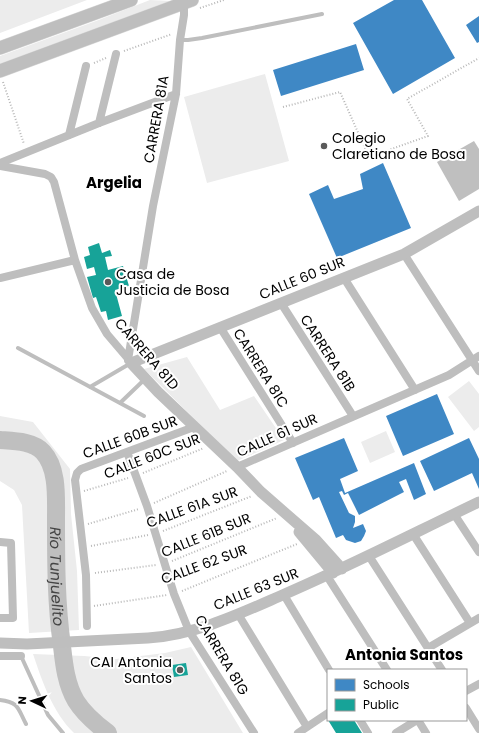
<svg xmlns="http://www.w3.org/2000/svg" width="479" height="733" viewBox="0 0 479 733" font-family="Poppins,sans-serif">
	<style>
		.green { fill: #ececec }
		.water { fill: #bfbfbf }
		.schools { fill: #3f88c5 }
		.public { fill: #17a398 }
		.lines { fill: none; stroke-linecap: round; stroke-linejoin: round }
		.river { stroke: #bfbfbf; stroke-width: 18 }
		.primary-casing { stroke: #dbdbdb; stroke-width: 14 }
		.path { stroke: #b9b9b9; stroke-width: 2; stroke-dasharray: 1 2; stroke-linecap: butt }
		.service { stroke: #bebebe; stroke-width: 4 }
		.minor { stroke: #bebebe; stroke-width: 8 }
		.tertiary { stroke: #bebebe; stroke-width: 11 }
		.primary { stroke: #bebebe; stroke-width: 13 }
		.poi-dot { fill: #595959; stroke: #fff; stroke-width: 1.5 }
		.labels { text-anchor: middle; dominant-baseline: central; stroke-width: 4; stroke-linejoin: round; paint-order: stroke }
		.street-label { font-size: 14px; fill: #000; stroke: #fff }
		.poi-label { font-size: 14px; fill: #000; stroke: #fff; text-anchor: start }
		.neighbourhood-label { font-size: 15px; font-weight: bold; fill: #000; stroke: #fff }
		.water-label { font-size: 15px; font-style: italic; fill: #444; stroke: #fff }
	</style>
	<rect width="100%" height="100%" fill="#fff"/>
	<path class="green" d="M0 0H87L0 33Z
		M150 0 171 1 0 65V56L96 21Z
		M265 74 289 161 207 183 184 97Z
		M187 357 220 410 254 396 284 440 237 461 144 369Z
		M469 381 479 394V427L474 431 448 397Z
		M0 416 33 422 70 469 71 514 77 571 79 630 29 633 22 505 14 490 0 481Z
		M386 431 395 452 370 463 361 442Z
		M191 647 243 733H74C53 713 42 681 33 654L84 656 116 659 165 653Z"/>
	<path class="water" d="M474 141 479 149V189L459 201 437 162Z"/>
	<path class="schools" d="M394 0H422L455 58 393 94 353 23Z
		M479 16V42L477 43 466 25Z
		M356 44 364 70 281 96 273 70Z
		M383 163 411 228 337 258 309 194 328 185 334 199 363 189 360 174Z
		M437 394 454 434 403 456 386 416Z
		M344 438 358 471 340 479 345 493 414 463 426 494 414 500 406 479 399 482 404 492 359 515 348 493 344 495 342 491 339 492 349 513 355 516V522L353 528 363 524 366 531 364 536 361 541 355 543 346 540 343 535 336 538 319 497 313 500 295 458Z
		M469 438 479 459V489L472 473 434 491 420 461Z"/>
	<path class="public" d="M99 243 102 253 110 250 112 256 105 257 108 270 123 266 129 286 115 290 122 316 108 320 106 311 101 312 96 297 93 298 87 277 96 275 94 267 87 269 84 257 90 255 88 247Z
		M186 663 188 675 174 677 172 665Z
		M328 720H354L362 733H336Z"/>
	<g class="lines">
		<path class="river" id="s1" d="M0 440C13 441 33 441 43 452 58 468 56 497 56 519 56 561 56 603 62 646 64 664 66 684 76 701 84 714 96 724 108 733"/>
		<defs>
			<path id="primary" d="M0 48 131 0
				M0 71 192 0"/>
		</defs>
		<use href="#primary" class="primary-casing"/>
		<path class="path" d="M200 8 224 0
			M124 51 172 34
			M94 63 106 58
			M3 82 24 144
			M283 107 340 92 369 157 428 136 407 99 479 58
			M143 473 204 448
			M84 491 128 478
			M154 503 227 471
			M88 524 139 509
			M163 531 252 496
			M91 546 148 535
			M172 561 277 518
			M95 573 156 565
			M182 591 297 544
			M94 606 167 595"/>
		<path class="service" d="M180 40H188L202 38 322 14
			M18 348 144 416
			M90 387 131 363
			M120 403 145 379
			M21 656 48 715 63 733
			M0 700C19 702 18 709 26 724"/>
		<path class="minor" d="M99 123 116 54
			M69 135 86 66
			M0 163 99 123 176 94
			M0 166 45 174 51 177 54 182 75 260 92 308 107 334 130 361
			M404 254 479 371
			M0 278 75 260
			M344 278 415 390
			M281 303 353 416
			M220 327 293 443
			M128 360 153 206 176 94 180 40 184 15V0
			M127 452 147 506 174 594 189 631 254 733
			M237 467 449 375 479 356
			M454 514 479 552
			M413 534 470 623
			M0 542 11 543 13 618H0
			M369 556 442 670
			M327 576 387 670
			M284 595 329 670
			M238 614 307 727
			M87 626 86 575 75 480 77 473 81 469 194 427
			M428 648 479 618
			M0 656H21
			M466 691 479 684
			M466 708 479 729
			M360 720 368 733
			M418 720 426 733
			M298 733 328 713
			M396 733 417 720"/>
		<path class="tertiary" d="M299 532 333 573
			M342 569 316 540 261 492 237 467 158 392 131 363 404 254 479 211
			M0 643 27 644 148 638C194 635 237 615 278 597 346 568 412 534 479 502"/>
		<use href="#primary" class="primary"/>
	</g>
	<g class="poi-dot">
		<circle cx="324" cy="146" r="4"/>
		<circle cx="108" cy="282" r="4"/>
		<circle cx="180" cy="670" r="4"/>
	</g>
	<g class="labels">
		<g class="street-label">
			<text transform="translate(156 119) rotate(-80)">CARRERA 81A</text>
			<text transform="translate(302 278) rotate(-22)">CALLE 60 SUR</text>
			<text transform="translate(328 353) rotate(57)">CARRERA 81B</text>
			<text transform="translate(147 354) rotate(49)">CARRERA 81D</text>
			<text transform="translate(261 368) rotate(58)">CARRERA 81C</text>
			<text transform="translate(277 435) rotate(-24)">CALLE 61 SUR</text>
			<text transform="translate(130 437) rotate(-20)">CALLE 60B SUR</text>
			<text transform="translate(152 456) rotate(-21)">CALLE 60C SUR</text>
			<text transform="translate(192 507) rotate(-20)">CALLE 61A SUR</text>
			<text transform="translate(206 535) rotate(-22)">CALLE 61B SUR</text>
			<text transform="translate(204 564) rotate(-20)">CALLE 62 SUR</text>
			<text transform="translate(256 589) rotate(-22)">CALLE 63 SUR</text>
			<text transform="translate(222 655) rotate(59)">CARRERA 81G</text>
		</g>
		<g class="poi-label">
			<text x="332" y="138">Colegio<tspan x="332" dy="16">Claretiano de Bosa</tspan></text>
			<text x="116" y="274">Casa de<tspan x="116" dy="16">Justicia de Bosa</tspan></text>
			<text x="172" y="662" text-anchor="end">CAI Antonia<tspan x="172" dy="16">Santos</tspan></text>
		</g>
		<g class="neighbourhood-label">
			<text x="114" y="182">Argelia</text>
			<text x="404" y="654">Antonia Santos</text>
		</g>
		<g class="water-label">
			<text stroke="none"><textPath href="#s1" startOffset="173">Río Tunjuelito</textPath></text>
		</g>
	</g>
	<rect x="327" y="669" width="140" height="52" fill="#ffffff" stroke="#999999"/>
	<rect x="335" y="679" width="20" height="12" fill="#3f88c5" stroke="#999999"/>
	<text x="363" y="689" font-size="12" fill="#000000">Schools</text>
	<rect x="335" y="699" width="20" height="12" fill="#17a398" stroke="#999999"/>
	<text x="363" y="709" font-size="12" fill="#000000">Public</text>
	<g transform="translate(32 701) rotate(274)" stroke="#ffffff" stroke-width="3" paint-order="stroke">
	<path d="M0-3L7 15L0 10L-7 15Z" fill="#000000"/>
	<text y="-6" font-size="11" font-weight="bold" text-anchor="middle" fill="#000000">N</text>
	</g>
</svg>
